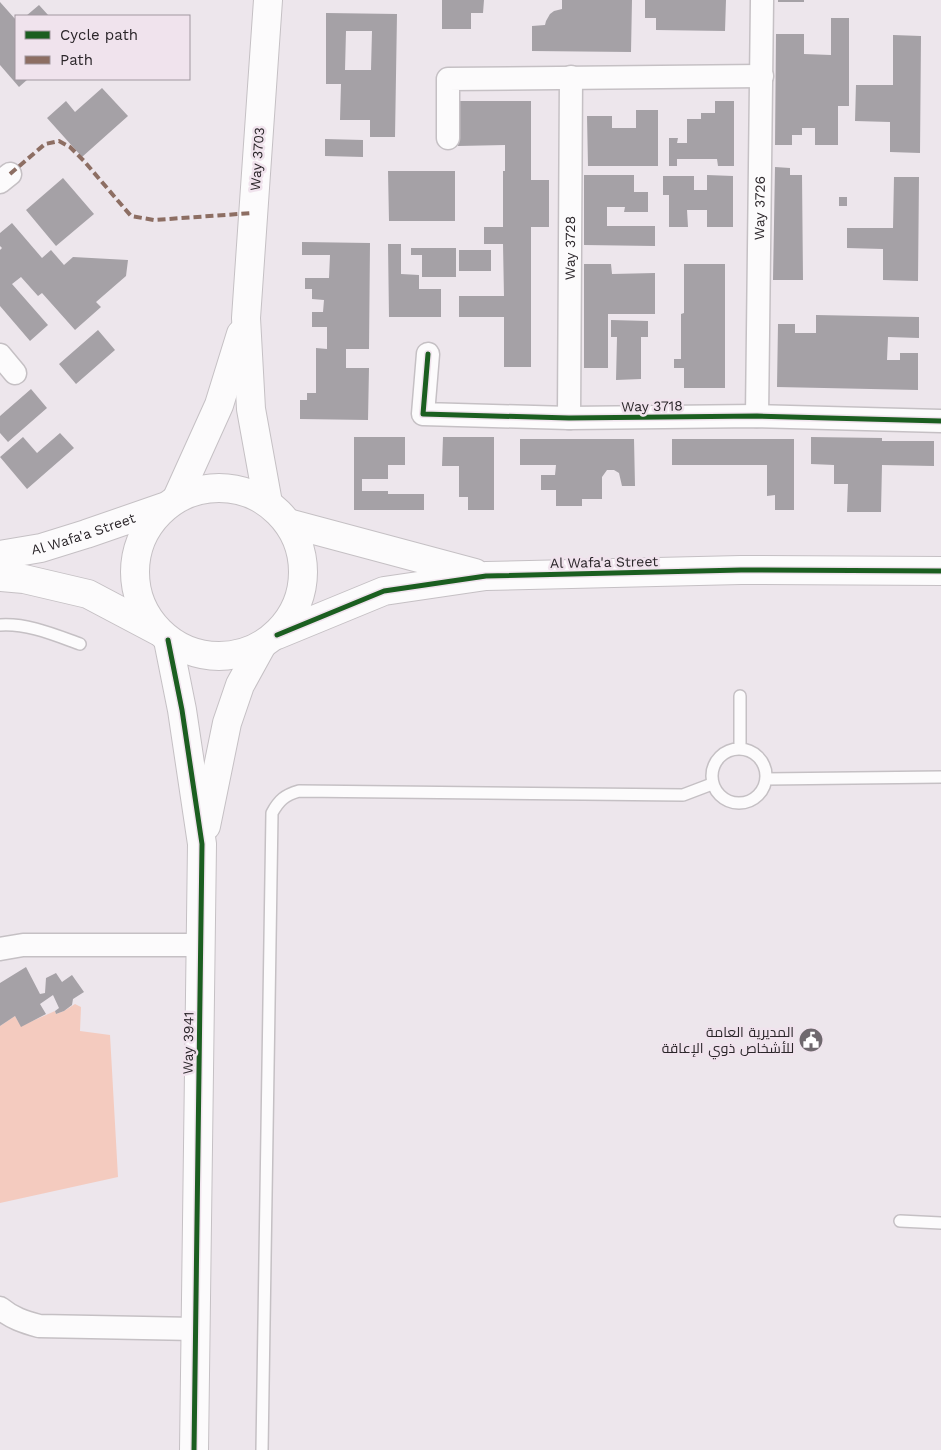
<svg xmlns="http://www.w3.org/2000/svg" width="941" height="1450" viewBox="0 0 941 1450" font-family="'Work Sans',Cairo,sans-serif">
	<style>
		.green { fill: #f4cbbf }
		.building { fill: #a5a1a6; fill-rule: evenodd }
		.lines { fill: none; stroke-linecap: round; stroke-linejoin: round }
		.service-casing { stroke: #c5c0c4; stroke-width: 14 }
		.minor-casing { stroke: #c5c0c4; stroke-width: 25 }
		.tertiary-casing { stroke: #c5c0c4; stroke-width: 30 }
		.service { stroke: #fcfbfc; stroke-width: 11 }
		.minor { stroke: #fcfbfc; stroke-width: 22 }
		.tertiary { stroke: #fcfbfc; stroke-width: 28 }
		.quiet { stroke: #8d6e63; stroke-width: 4; stroke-dasharray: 8 4; stroke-linecap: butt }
		.cycleway-casing { stroke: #f0e3ed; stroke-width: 8 }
		.cycleway { stroke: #1b5e20; stroke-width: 5 }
		.labels { text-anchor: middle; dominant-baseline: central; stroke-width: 5; stroke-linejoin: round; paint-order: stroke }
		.street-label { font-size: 14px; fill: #2b262a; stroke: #f0e3ed }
		.poi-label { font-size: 14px; fill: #2b262a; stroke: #f0e3ed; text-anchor: end }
	</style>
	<rect width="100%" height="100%" fill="#ede6ec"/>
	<path class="green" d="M75 1004 81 1007 80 1031 110 1035 118 1177 0 1203V1026L15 1016 21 1026 55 1011 56 1014 64 1011Z"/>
	<path class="building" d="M442 0H484L483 13H471V29H442Z
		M562 0H632L631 52 532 51V26L545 25 546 21 550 14 554 11 562 9Z
		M645 0H726L725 31 656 30V18H645Z
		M778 0H804V2H778Z
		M0 2 16 20V79H28L19 87 0 65Z
		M39 5 49 16H26Z
		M326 13 397 14 395 137H370V120H340L341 84H326ZM346 31H372L371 70H345Z
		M831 18H849V106H838V145H815V128H802V135H792V145H775L776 34H804V54L831 55Z
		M893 35 921 36 920 153 890 152V122L855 121 856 85H893Z
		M102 88 128 116 82 157 47 118 66 101 75 112Z
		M458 101H531V180H549V227H531V367H504V317H459V296H504L503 244H484V227H503V171H505V145L458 146Z
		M715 101H734V166H718L717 159H677V166H669V138H678L677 143H687V119H701V113H715Z
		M636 110H658V166H588L587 116H612V128H636Z
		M325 139 363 140V157L325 156Z
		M775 167 790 168V175H802L803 280H773Z
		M388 171H455V221H389Z
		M584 175H634V192H648V212H624L625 207H607V226H655V246L584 245Z
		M707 175 733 176V227H707V210H687L688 227H669V195H663V176H694V190H707Z
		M894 177H919L918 281 883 280V249L847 248V228H893Z
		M63 178 94 214 56 246 26 210Z
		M839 197H847V206H839Z
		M12 223 42 258 51 250 64 265 73 257 128 260 126 276 96 302 101 307 75 330 42 293 38 296 21 277 12 284 48 325 30 341 0 306V250L2 248 0 246V233Z
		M302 242 370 243 369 349H346V368H369L368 420 300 419V400H307V393H316V348L327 349V327H312V312H323L324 300 312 299V289H305V278H329L330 255H302Z
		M388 244H401V274L419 275V289H441V317H389Z
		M411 248H456V277H422V255H411Z
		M459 250H491V271H459Z
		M584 264H611L612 274 655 273V314H608V368H584Z
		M684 264H725V388H684V368H674V359H681V314L684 313Z
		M816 315 919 317V338L888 337 887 360H900V353H918V390L777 387 778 324H795V333H816Z
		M611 320 648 321V337H641V379L616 380 617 337H611Z
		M98 330 115 350 76 384 59 364Z
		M31 389 47 408 8 442 0 433V416Z
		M60 433 74 448 27 489 0 457 23 437 37 453Z
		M354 437H405V465H388V479H362V491H388V494H424V510H354Z
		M443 437H494V510H468V497H459V466H442Z
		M811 437 882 438V441H934V466L882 465 881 512H847L848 484H834V465L811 464Z
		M520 439H634L635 486H622L619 473 614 470H607L602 477V499H582V506H556V490H541V475H555L556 465H520Z
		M672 439H794V510H775V495L767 496V465H672Z
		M26 967 40 994 45 993 46 978 56 973 62 982 72 975 84 992 73 999 72 1005 64 1011 56 1014 55 1011 59 1008 53 995 40 1004 46 1014 21 1027 15 1016 0 1026V983Z"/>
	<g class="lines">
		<defs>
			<path id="service" d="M0 625C27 623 55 635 80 644
				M740 696V749
				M712 776a27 27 0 1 1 54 0a27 27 0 1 1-54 0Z
				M766 779 941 777
				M900 1221 941 1223
				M262 1450 272 813C279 800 285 795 299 791L683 795 712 784"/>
			<g id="minor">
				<path d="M448 138V79L762 76"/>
				<path d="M0 182 10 174"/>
				<path d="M428 354 423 414 569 418 757 416 941 421"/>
				<path d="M0 355 15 373"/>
				<path id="s1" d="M757 416 762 0"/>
				<path id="s2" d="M569 418 571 77"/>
				<path d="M0 949 23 945H201"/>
				<path d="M0 1308C12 1318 24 1322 39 1326L195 1329"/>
			</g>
			<g id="tertiary">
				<path d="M268 0 246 318 251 409 268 503"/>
				<circle cx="219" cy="572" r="84"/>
				<path d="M177 498 219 405 241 334"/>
				<path d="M288 523 475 573"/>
				<path id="s3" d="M0 555 41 548 86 534 164 507"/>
				<path d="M0 577 24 579 88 594 158 631"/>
				<path d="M277 635 384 591 486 576 741 570 941 571"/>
				<path d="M168 640 182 710 202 844 194 1450"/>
				<path d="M206 826 227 723 240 685 262 645"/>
			</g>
		</defs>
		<use href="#service" class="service-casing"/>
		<use href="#minor" class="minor-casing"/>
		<use href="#tertiary" class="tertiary-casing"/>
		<use href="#service" class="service"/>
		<use href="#minor" class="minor"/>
		<use href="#tertiary" class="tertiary"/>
		<path class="quiet" d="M10 174 45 144 59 141 70 147 84 161 131 216 154 220 253 213"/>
		<defs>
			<path id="cycleway" d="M428 354 423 414 569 418 757 416 941 421
				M277 635 384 591 486 576 741 570 941 571
				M168 640 182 710 202 844 194 1450"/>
		</defs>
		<use href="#cycleway" class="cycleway-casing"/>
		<use href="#cycleway" class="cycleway"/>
	</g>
	<defs>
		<symbol id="civic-disc" viewBox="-11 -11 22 22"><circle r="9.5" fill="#6f696e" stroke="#f0e3ed"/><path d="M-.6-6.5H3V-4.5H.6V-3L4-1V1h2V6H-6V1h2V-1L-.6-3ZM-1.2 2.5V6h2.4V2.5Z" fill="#fff"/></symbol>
	</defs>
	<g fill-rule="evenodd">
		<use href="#civic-disc" x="797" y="1026" width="28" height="28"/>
	</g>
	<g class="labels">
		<g class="street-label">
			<text transform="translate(257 159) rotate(-86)">Way 3703</text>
			<text stroke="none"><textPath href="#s1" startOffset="208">Way 3726</textPath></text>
			<text stroke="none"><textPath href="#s2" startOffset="170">Way 3728</textPath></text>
			<text transform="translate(652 406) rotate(-1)">Way 3718</text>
			<text stroke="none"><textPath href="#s3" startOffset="86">Al Wafa'a Street</textPath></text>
			<text transform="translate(604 562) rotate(-1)">Al Wafa'a Street</text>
			<text transform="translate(188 1043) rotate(-89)">Way 3941</text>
		</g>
		<g class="poi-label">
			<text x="794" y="1032">المديرية العامة<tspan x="794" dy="16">للأشخاص ذوي الإعاقة</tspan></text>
		</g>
	</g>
	<rect x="15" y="15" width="175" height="65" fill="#f0e3ed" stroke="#a1979f"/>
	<rect x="25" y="31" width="25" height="8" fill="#1b5e20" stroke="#a1979f"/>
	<text x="60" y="40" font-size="15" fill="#2b262a">Cycle path</text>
	<rect x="25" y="56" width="25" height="8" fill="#8d6e63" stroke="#a1979f"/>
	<text x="60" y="65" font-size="15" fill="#2b262a">Path</text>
</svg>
